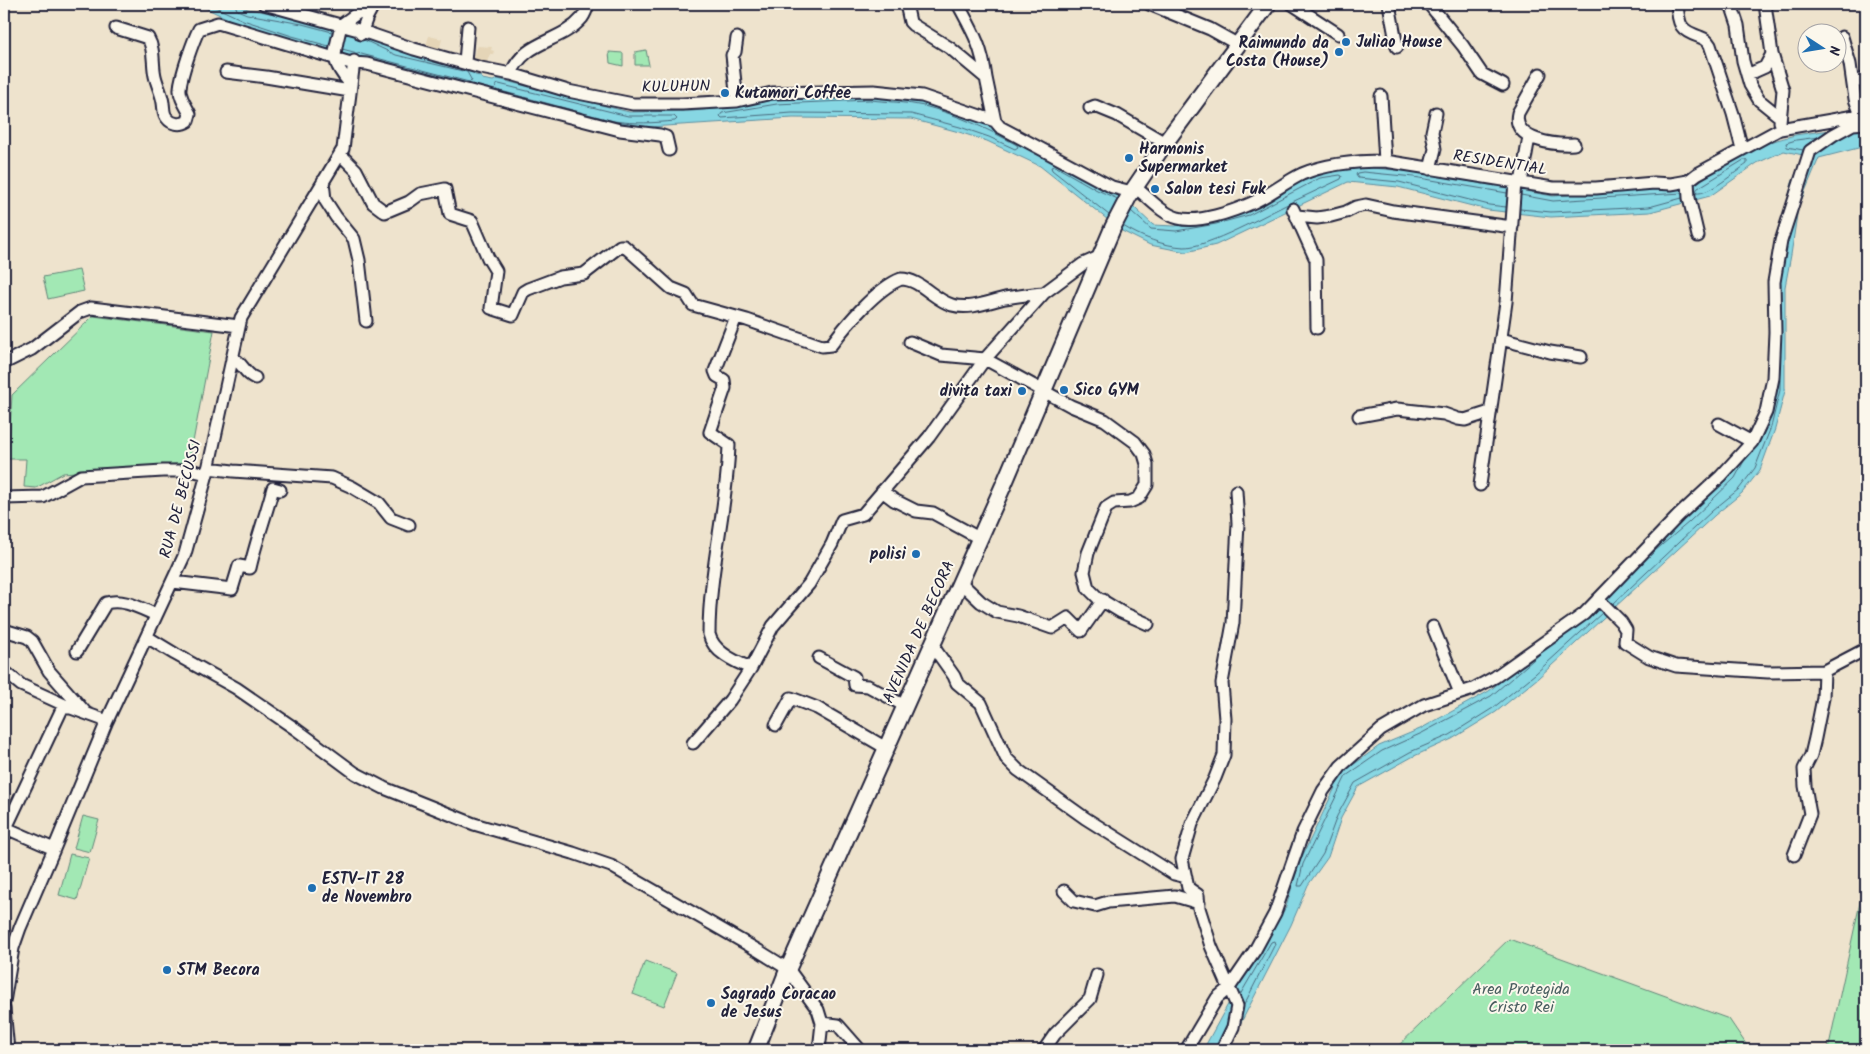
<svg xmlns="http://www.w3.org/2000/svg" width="1870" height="1054" viewBox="0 0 1870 1054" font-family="Kalam,sans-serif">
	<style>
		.built { fill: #e5d5b7 }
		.green { fill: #a2e8b4; stroke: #628578 }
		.water { fill: #87d7e3; stroke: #5f8fa0 }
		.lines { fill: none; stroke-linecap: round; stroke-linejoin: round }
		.shore { stroke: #4a6a7e; stroke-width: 1 }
		.minor-casing { stroke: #22223b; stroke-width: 15 }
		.major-casing { stroke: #22223b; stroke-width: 19 }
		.minor { stroke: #fbf7ec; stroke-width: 11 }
		.major { stroke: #fbf7ec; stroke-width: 15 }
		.poi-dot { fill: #1f6fb2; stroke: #fbf7ec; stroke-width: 2 }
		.labels { text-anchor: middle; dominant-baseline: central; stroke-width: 4; stroke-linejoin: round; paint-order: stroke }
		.poi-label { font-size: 16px; font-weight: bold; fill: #22223b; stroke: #fbf7ec; text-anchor: start }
		.street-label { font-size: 16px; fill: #22223b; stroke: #fbf7ec }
		.park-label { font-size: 16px; fill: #485d5f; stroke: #fbf7ec }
	</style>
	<rect width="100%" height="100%" fill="#eee3cd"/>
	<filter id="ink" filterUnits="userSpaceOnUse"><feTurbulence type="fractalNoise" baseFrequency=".02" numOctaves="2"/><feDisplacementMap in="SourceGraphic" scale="10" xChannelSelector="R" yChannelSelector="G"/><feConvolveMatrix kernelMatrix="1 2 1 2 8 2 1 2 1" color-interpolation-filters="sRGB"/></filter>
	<g filter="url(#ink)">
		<path class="built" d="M429 36 442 39 438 55 425 48Z
			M478 46 492 47 491 50 494 51 493 54H490L487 62 488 66 472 64 475 51Z"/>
		<path class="green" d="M646 50 649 65H635V52Z
			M609 52 623 53V66L610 63Z
			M79 270 84 291 48 299 43 277Z
			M93 316 214 331 189 463 63 473 36 488 24 487 26 459H8L12 395Z
			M83 816 99 820 90 852 74 848Z
			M70 854 89 858 77 900 59 895Z
			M1866 875V1050H1828Z
			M1509 939 1729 1019 1750 1050H1394Z
			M645 961 677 973 664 1006 633 994Z"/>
		<path class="water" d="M197 4H234L248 9 303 19 369 36 397 50 473 70 475 75 480 76 482 79 493 81 498 79 629 112 692 111 742 106 776 99 823 96 870 95 925 101 966 115 1004 132 1120 194 1153 225 1175 226 1215 219 1275 195 1318 173 1363 167 1415 172 1553 196 1653 188 1691 187 1721 167 1756 147 1777 140 1795 135 1866 125V146L1819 158 1798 208 1791 255 1785 287V391L1775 429 1760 470 1742 493 1715 515 1538 678 1496 712 1452 739 1412 757 1358 787 1341 818 1328 857 1308 885 1291 925 1227 1050H1203L1238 986 1286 907 1299 863 1342 773 1379 746 1420 729 1489 691 1542 647 1686 518 1732 474 1762 414 1767 397 1773 328 1768 279 1792 183 1803 155 1784 151 1757 163 1710 196 1650 212 1551 217 1488 210 1398 187 1348 182 1216 245 1186 252 1150 245 1122 231 1040 166 987 141 959 132 911 119 793 118 633 128 290 41 241 25Z"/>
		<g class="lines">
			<path class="shore" d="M209 4 243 20 292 36 329 46
				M235 4 237 10 247 14 302 24 332 32
				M342 49 469 82 472 81 467 72 396 55 364 40
				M499 84 628 116H674L677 119 675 121C654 123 635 124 614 121L497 90 496 86Z
				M870 100C887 102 907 102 924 106 956 114 988 129 1017 145L1018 147 1015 149 989 137 960 127 911 114 792 113 722 118 720 116 722 113 777 104Z
				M1803 150 1787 147 1786 143 1796 140 1819 137
				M1744 160H1747V164C1735 172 1709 195 1696 193L1697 189Z
				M1521 195 1553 201 1682 193
				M1506 207 1489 205 1399 182 1358 178 1356 175 1357 173 1363 172 1414 177 1507 193
				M1520 209 1551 212 1649 207 1682 198
				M1131 211 1151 229 1176 231 1216 224 1249 215 1320 178 1340 175 1342 176 1341 179 1290 203
				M1109 215 1052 170 1051 167 1055 166 1097 190 1118 199
				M1123 226C1141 237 1163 246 1184 247 1207 248 1267 214 1290 203
				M1649 556 1689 522 1735 478 1744 461
				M1613 604 1712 511 1739 489 1755 468 1771 427 1780 390V380
				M1547 648 1491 696 1422 733 1382 751 1346 776 1303 864 1298 886H1302L1323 854 1337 816 1355 783 1410 752 1450 735 1493 708 1535 674 1602 613
				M1240 995 1271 942 1274 941 1275 944 1244 1005"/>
			<defs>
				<path id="minor" d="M264 4 362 31 414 49 481 68 511 74 568 91 633 104H682L737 101 772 93 874 91 922 96 995 121
					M906 4 910 22 913 25 950 48 986 78 995 121 1000 127 1112 187 1132 192
					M958 4C973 32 982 46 986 78
					M1149 4 1210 29 1237 44
					M1292 4 1338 34
					M1389 4 1397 47
					M1429 4 1463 46 1482 74 1503 85
					M1677 4C1679 25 1679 30 1700 37 1705 39 1707 40 1710 45L1733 114 1742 149
					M1731 4 1738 25 1743 61 1750 85 1759 100 1780 117
					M1765 4 1772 54 1783 90 1780 122
					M116 28 148 38C155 50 152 63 155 76 157 85 162 94 163 103 164 108 163 114 167 118 172 125 182 125 188 121L190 114C186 106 179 97 180 88 181 75 193 41 199 29L218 23 354 64
					M361 34 367 17 374 4
					M1842 37 1850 64 1855 99 1861 115
					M737 38 735 52 732 55 737 101
					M465 62 468 27
					M354 63 367 64 620 130 660 135 666 137 669 150
					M226 72 266 77 350 91
					M511 74C524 40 561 43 582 18 585 14 587 8 588 4
					M1540 74 1518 113C1511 141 1556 145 1574 144
					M1747 75 1765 67 1772 54
					M1853 83 1866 78
					M351 85C329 59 334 56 341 25L370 4
					M1381 96 1385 161
					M1090 108 1095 106 1117 115 1165 143
					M340 154 356 170 373 203 385 212 409 202 420 194 445 189 450 214 472 221 488 258 496 271 491 308 513 315 523 292 528 289 560 277 584 274 620 246H624L671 288 686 294 693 305 747 320 822 346 831 345C846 325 877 288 901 279 920 279 934 300 952 305 970 310 988 302 1005 298 1018 296 1031 294 1044 293
					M1430 169 1435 149 1432 132 1436 113
					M323 181 325 200 336 217 354 239 359 260 366 321
					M1688 181 1689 198 1698 236
					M1521 183 1529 137
					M1135 187C1148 197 1162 214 1178 218 1198 224 1234 211 1252 203 1270 195 1285 182 1302 174 1328 163 1357 161 1385 161L1553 188H1596L1654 183 1671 184 1688 181 1697 174 1780 129 1866 114
					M1293 209 1316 260 1317 328
					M1297 216 1317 218 1331 216 1346 212 1356 207 1366 205 1393 211 1512 227
					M736 317 715 371 717 376 724 380 725 388 710 432 729 445C727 509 709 570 709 634 713 652 735 662 751 668
					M1501 339 1550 352 1581 357
					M910 342 941 355 985 359 1071 406 1105 420 1135 442 1144 454 1147 464V485L1139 498 1130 502 1114 503 1106 508 1088 553 1084 572 1088 588 1098 598 1121 612 1148 624
					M232 358C242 361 244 374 255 378
					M4 363 32 349 80 312 91 308 100 309 239 326
					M1359 416 1397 409 1444 414 1458 419 1465 420 1490 412
					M1719 424 1752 442
					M208 468 233 471 332 478 352 487 379 503 391 518 409 525
					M1480 485 1506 302 1515 182
					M882 491 894 500 916 511 933 513 979 538
					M4 498 43 497 81 476 163 471H194L207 474
					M173 582 232 589 239 566 250 568C256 541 266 515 273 488L280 490
					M960 582 981 602 997 612 1018 616 1052 628 1068 618 1081 631 1103 600
					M1598 599 1621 622 1626 630 1625 642 1649 657 1676 666 1768 672 1824 671 1866 649
					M1433 627 1460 693
					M4 630 27 637 32 641 49 671 85 712
					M147 637 175 654 236 688 297 730 355 773 384 788 474 824 573 853 611 866 759 951 788 969 818 1010 822 1023 819 1050
					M932 645 954 676 957 683 981 703 1006 758 1018 770 1085 818 1174 874 1186 877
					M77 651 106 603C123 598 140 608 156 615
					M819 658 854 677 855 685 868 686 905 706
					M4 671 21 685 71 708
					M776 725 791 698 817 708 886 748
					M693 743 730 700 751 668 773 626 809 584 832 544 842 520 863 514 929 437 985 359 1044 293 1083 264 1101 256
					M6 828 61 711 63 708H71L107 721
					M4 836 6 828 54 849
					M1794 855 1810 814 1805 786 1804 769 1811 755 1815 738 1823 698 1824 671
					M1064 891 1074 901 1095 906 1108 902 1175 896 1199 903
					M4 1002 13 948 20 928 54 849 107 721 185 554 207 474 241 318 343 149 354 61
					M4 1009 8 1050
					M822 1023 838 1025 860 1050
					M1044 1050 1055 1034 1090 999 1097 975
					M1186 1050 1217 998 1229 988 1255 950 1275 913 1303 832 1323 791 1341 766 1381 730 1424 705 1473 689 1495 677 1584 614 1678 516 1721 476 1752 442 1766 412 1773 378 1775 332 1774 282 1781 241 1810 151 1833 135 1853 124 1866 123
					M1222 1050 1233 1027 1237 1006 1211 946 1199 908 1198 895 1188 888 1182 859 1192 824 1215 778 1224 755 1225 719 1222 683 1233 623 1238 523 1236 491"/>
				<path id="major" d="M756 1050 788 969 1004 484 1113 227 1129 196 1165 143 1268 4"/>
			</defs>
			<use href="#minor" class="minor-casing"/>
			<use href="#major" class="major-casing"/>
			<use href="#minor" class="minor"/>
			<use href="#major" class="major"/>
		</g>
	</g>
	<g class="poi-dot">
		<circle cx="1346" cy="42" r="5"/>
		<circle cx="1339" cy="52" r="5"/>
		<circle cx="725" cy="93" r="5"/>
		<circle cx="1129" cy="158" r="5"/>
		<circle cx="1155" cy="189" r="5"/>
		<circle cx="1064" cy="390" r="5"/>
		<circle cx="1022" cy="391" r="5"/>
		<circle cx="916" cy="554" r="5"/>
		<circle cx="312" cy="888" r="5"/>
		<circle cx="167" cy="970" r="5"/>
		<circle cx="711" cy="1003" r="5"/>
	</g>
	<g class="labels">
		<g class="poi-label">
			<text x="1356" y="42">Juliao House</text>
			<text x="1329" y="43" text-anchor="end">Raimundo da<tspan x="1329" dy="18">Costa (House)</tspan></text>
			<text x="735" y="93">Kutamori Coffee</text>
			<text x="1139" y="149">Harmonis<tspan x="1139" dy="18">Supermarket</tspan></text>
			<text x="1165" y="189">Salon tesi Fuk</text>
			<text x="1074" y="390">Sico GYM</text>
			<text x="1012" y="391" text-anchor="end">divita taxi</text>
			<text x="906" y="554" text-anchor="end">polisi</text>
			<text x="322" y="879">ESTV-IT 28<tspan x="322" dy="18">de Novembro</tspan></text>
			<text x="177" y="970">STM Becora</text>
			<text x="721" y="994">Sagrado Coracao<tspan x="721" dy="18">de Jesus</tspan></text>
		</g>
		<g class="street-label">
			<text transform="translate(676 87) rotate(-1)">KULUHUN</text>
			<text transform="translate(1500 163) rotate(9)">RESIDENTIAL</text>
			<text transform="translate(181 499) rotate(-75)">RUA DE BECUSSI</text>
			<text transform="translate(919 632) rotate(-66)">AVENIDA DE BECORA</text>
		</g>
		<g class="park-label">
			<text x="1521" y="989">Area Protegida<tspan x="1521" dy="18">Cristo Rei</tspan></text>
		</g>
	</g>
	<rect width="1870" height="1054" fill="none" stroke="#fbf7ec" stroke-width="20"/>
	<rect x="10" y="10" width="1850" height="1034" fill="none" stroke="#22223b" stroke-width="2" filter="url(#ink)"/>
	<g transform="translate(1822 48) rotate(102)"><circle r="24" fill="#fbf7ec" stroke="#a4a2a5"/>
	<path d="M0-4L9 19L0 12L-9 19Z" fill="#1f6fb2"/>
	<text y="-8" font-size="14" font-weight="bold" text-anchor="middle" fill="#22223b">N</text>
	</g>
</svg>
